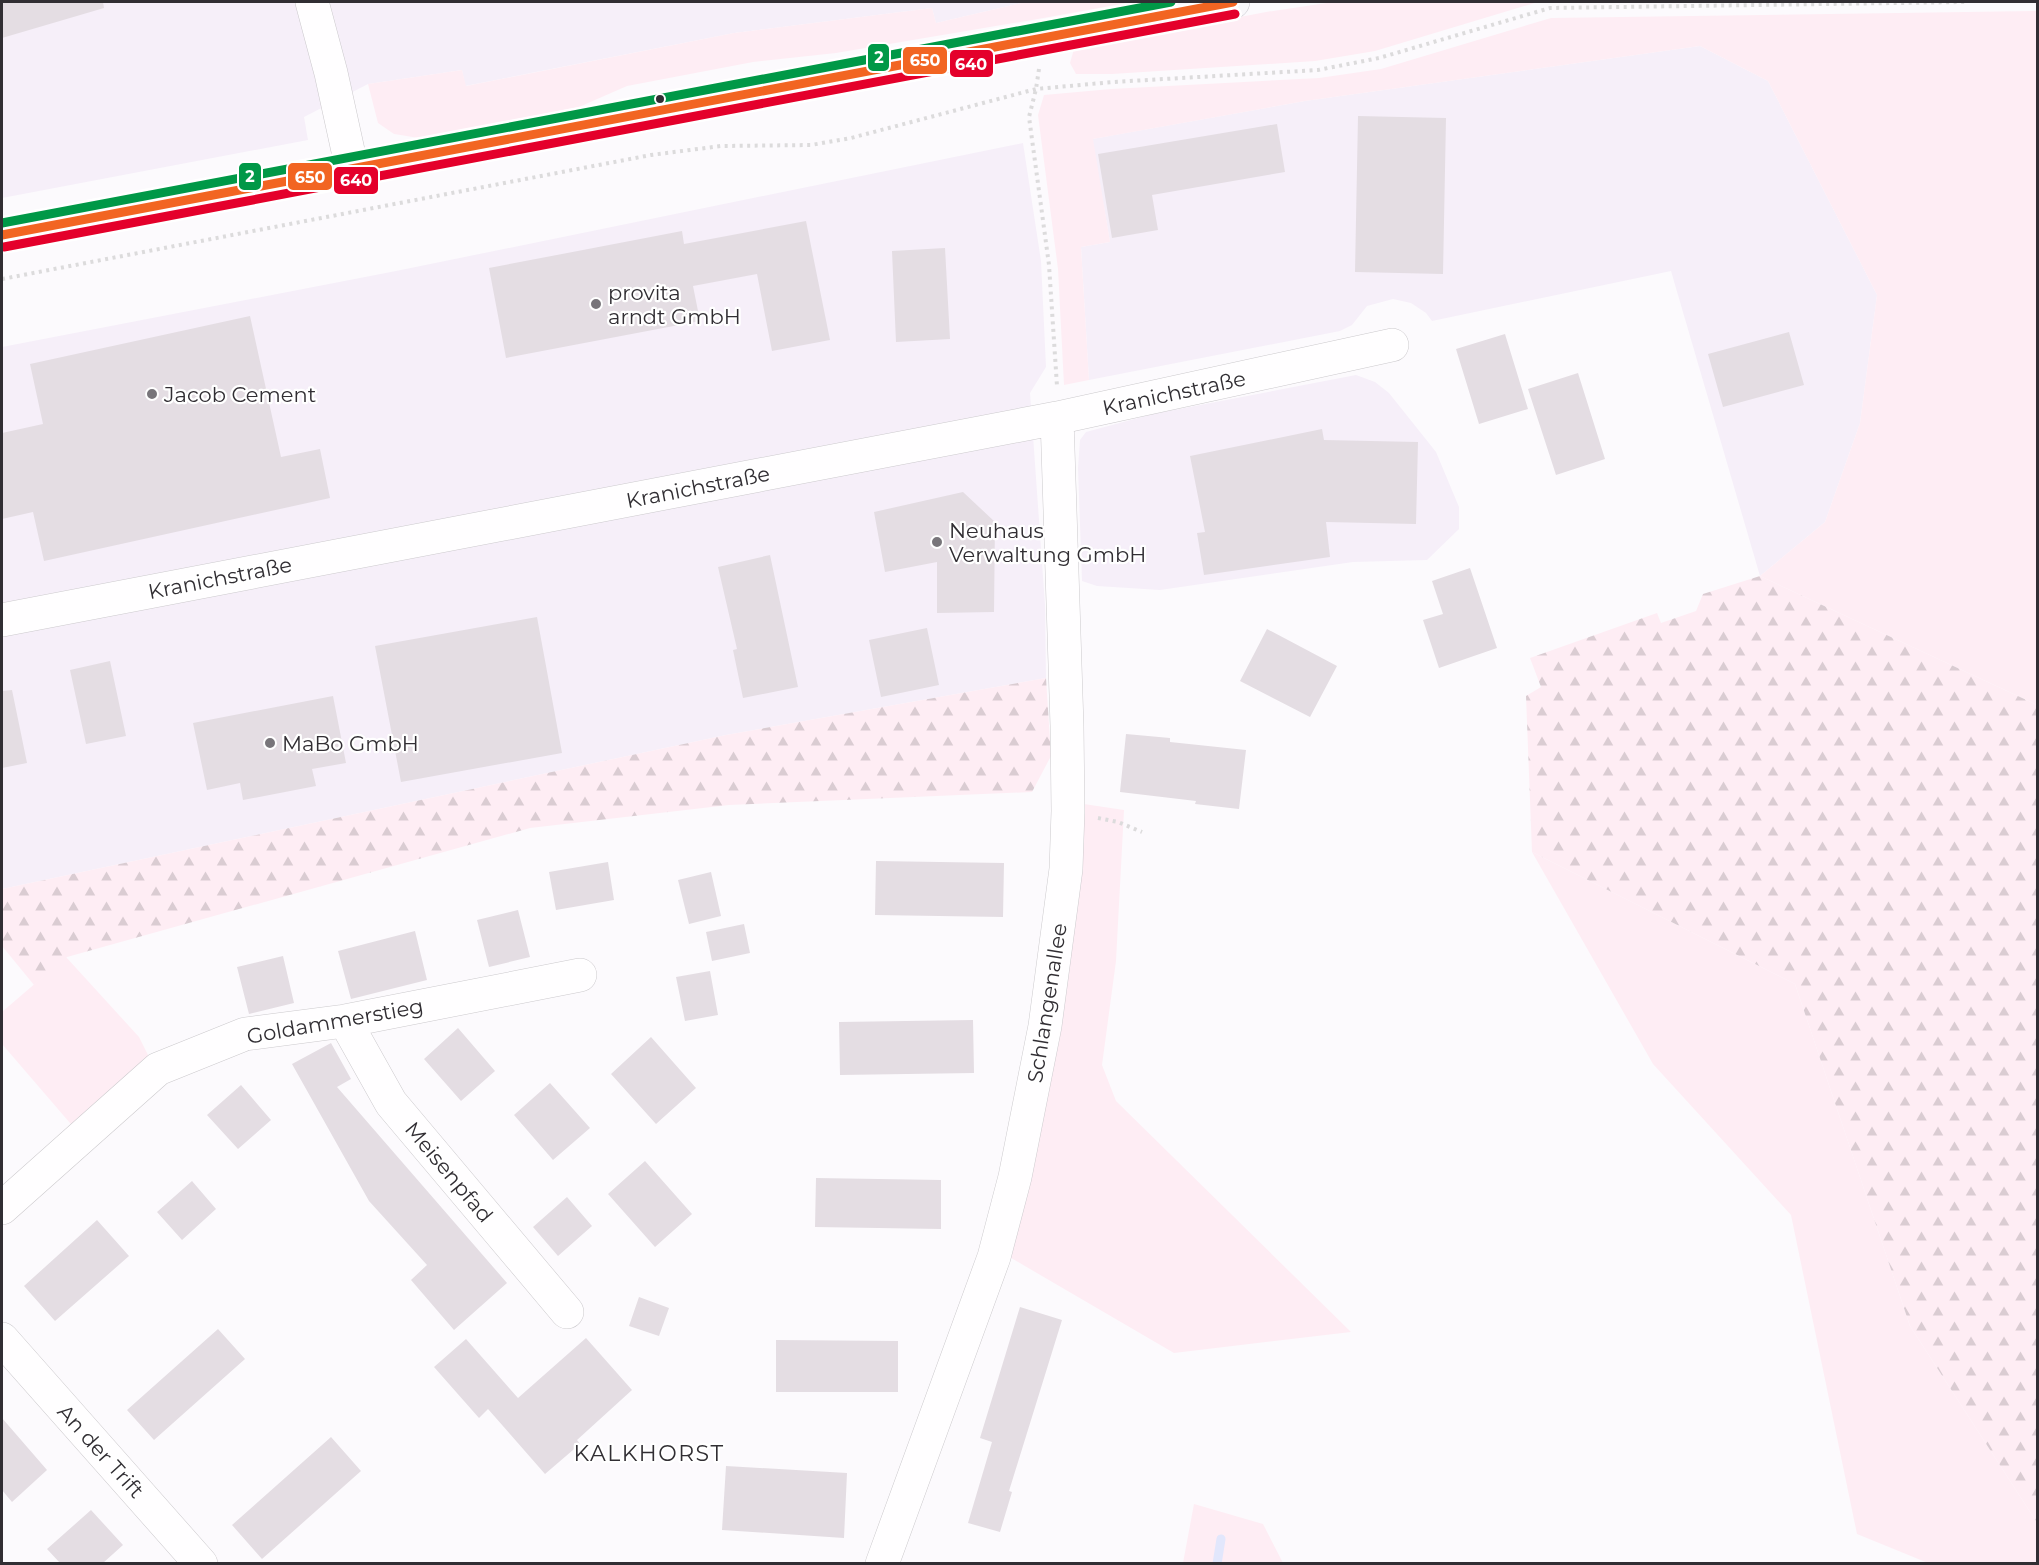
<svg xmlns="http://www.w3.org/2000/svg" width="2039" height="1565" viewBox="0 0 2039 1565" font-family="Montserrat,sans-serif">
	<style>
		.built { fill: #f6eff9 }
		.grass { fill: #feedf4 }
		.forest { fill: url(#forest-firs) }
		.lines { fill: none; stroke-linecap: round; stroke-linejoin: round }
		.stream { stroke: #e2e7fc; stroke-width: 9 }
		.building { fill: #e4dde3 }
		.minor-casing { stroke: #cccacd; stroke-width: 34 }
		.major-casing { stroke: #cac8cf; stroke-width: 34 }
		.path { stroke: #dcdbdc; stroke-width: 4; stroke-dasharray: 3 4.5; stroke-linecap: butt }
		.minor { stroke: #fffeff; stroke-width: 33 }
		.major { stroke: #f8f7fa; stroke-width: 33 }
		.bus-1-casing { stroke: #fff; stroke-width: 14 }
		.bus-2-casing { stroke: #fff; stroke-width: 14 }
		.bus-3-casing { stroke: #fff; stroke-width: 14 }
		.bus-1 { stroke: #f26522; stroke-width: 9 }
		.bus-2 { stroke: #e4002b; stroke-width: 9 }
		.bus-3 { stroke: #009847; stroke-width: 9 }
		.bus-dot { fill: #312e33; stroke: #fff; stroke-width: 2 }
		.poi-dot { fill: #78757a; stroke: #fff; stroke-width: 2 }
		.labels { text-anchor: middle; dominant-baseline: central; stroke-width: 4.5; stroke-linejoin: round; paint-order: stroke }
		.poi-label { font-size: 21px; fill: #312e33; stroke: #fff; text-anchor: start }
		.street-label { font-size: 21px; fill: #312e33; stroke: #fff }
		.neighbourhood-label { font-size: 22px; letter-spacing: 1.5px; fill: #312e33; stroke: #fff }
		.line-badge { stroke: #fff; stroke-width: 2 }
		.badge-label { font-size: 16px; text-anchor: middle; font-weight: bold; fill: #fff }
	</style>
	<defs>
		<pattern id="forest-firs" width="22" height="20" patternUnits="userSpaceOnUse" patternTransform="scale(1.5)"><rect width="22" height="20" fill="#feedf4"/><path d="M5 1l3.5 6h-7zM16 11l3.5 6h-7z" fill="#daccd2"/></pattern>
	</defs>
	<rect width="100%" height="100%" fill="#fcfafd"/>
	<path class="built" d="M2 2H1026L936 23 932 8 734 33 465 86 462 70 368 84 304 117 308 140 2 198Z
		M1700 46 1768 81 1877 295 1860 423 1825 522 1760 576 1671 271 1432 321 1426 313 1411 303 1393 299 1367 306 1352 325 1340 331 1089 380 1081 247 1110 242 1092 139 1305 101Z
		M1023 143 1041 261 1046 367 1030 393 1045 605 1046 678 726 735 2 889V347L396 271Z
		M1356 375 1375 382 1389 393 1436 452 1459 507V529L1427 560 1353 562 1160 590 1097 586 1082 581 1078 468 1080 440 1086 432 1153 414Z"/>
	<path class="grass" d="M1026 2H1132L1038 19 836 53 753 62 627 86 579 107 419 138 394 134 378 123 368 84 462 70 466 86 734 33 932 8 936 23Z
		M1333 2H1538L1375 51 1315 61 1112 74H1076L1070 63 1074 49 1266 12Z
		M2037 11V705L1760 576 1825 522 1860 423 1877 295 1768 81 1700 46 1305 101 1093 139 1110 242 1081 247 1089 380 1064 385 1058 269 1038 115 1044 95 1111 89 1319 78 1381 69 1551 18Z
		M1077 803 1124 810 1116 961 1102 1065 1116 1101 1351 1332 1174 1353 1006 1255Z
		M1532 852 1795 984 1910 1326 2036 1521H2037V1563H1928L1857 1534 1791 1215 1653 1064Z
		M66 957 139 1037 152 1063 76 1130 2 1044V1012Z
		M1194 1504 1263 1524 1283 1563H1183Z"/>
	<path class="forest" d="M1760 576 2037 705V1521H2036L1910 1326 1795 984 1532 852 1526 696 1541 687 1530 658 1657 613 1661 623 1696 611 1703 594Z
		M1046 678 1051 756 1032 792 729 805 530 828 67 957 34 985 2 946V889L726 735Z"/>
	<g class="lines">
		<path class="stream" d="M1217 1564 1221 1539"/>
	</g>
	<path class="building" d="M2 2H103L104 8 2 38Z
		M1358 116 1446 118 1443 274 1355 272Z
		M1277 124 1285 172 1152 195 1158 230 1112 238 1098 154Z
		M806 221 830 340 772 351 757 274 693 286 700 321 506 358 489 268 682 231 684 244Z
		M945 248 950 339 896 342 892 251Z
		M250 316 281 457 320 449 330 498 44 561 33 512 2 519V433L43 424 30 364Z
		M1789 332 1804 385 1723 407 1708 354Z
		M1505 334 1528 409 1479 424 1456 349Z
		M1578 373 1605 459 1556 475 1528 389Z
		M1322 429 1324 440 1418 442 1416 524 1326 522 1330 557 1204 575 1197 533 1205 532 1190 456Z
		M963 492 995 522 994 612 937 613V562L885 572 874 512Z
		M770 555 798 687 743 698 733 650 737 649 718 567Z
		M1470 568 1497 648 1439 668 1423 620 1443 614 1432 581Z
		M537 617 562 753 401 782 375 646Z
		M927 628 939 685 881 697 869 640Z
		M1267 629 1337 666 1310 717 1240 681Z
		M110 661 126 736 86 744 70 670Z
		M12 690 27 763 2 768V691Z
		M333 696 346 763 312 769 316 786 243 800 240 783 207 790 193 723Z
		M1126 734 1170 738V742L1246 750 1239 809 1195 804 1196 801 1120 792Z
		M876 861 1004 863 1003 917 875 915Z
		M608 862 614 900 556 910 549 872Z
		M711 872 721 916 689 924 678 880Z
		M518 910 530 957 489 967 477 920Z
		M744 924 750 953 712 961 706 932Z
		M415 931 427 980 351 999 338 951Z
		M283 956 294 1003 249 1014 237 967Z
		M710 971 718 1015 685 1021 676 977Z
		M973 1020 974 1073 840 1075 839 1022Z
		M458 1028 495 1071 461 1101 424 1059Z
		M651 1037 696 1088 656 1124 611 1074Z
		M331 1043 351 1079 337 1087 507 1283 454 1330 411 1280 427 1265 369 1201 292 1064Z
		M550 1083 590 1128 553 1160 514 1115Z
		M241 1085 271 1120 238 1149 207 1115Z
		M645 1161 692 1214 655 1247 608 1194Z
		M816 1178 941 1180V1229L815 1227Z
		M192 1181 216 1209 182 1240 157 1212Z
		M567 1197 592 1226 558 1256 533 1227Z
		M97 1220 129 1256 55 1321 24 1286Z
		M639 1297 669 1308 659 1336 629 1326Z
		M1020 1307 1062 1320 1009 1491 1012 1492 1000 1532 968 1523 992 1442 980 1438Z
		M218 1329 245 1359 154 1440 127 1410Z
		M586 1338 632 1390 577 1440 580 1444 545 1474 488 1409 479 1418 434 1367 466 1339 518 1398Z
		M776 1340 898 1341V1392H776Z
		M2 1418 47 1470 12 1502 2 1490Z
		M331 1437 361 1471 262 1559 232 1525Z
		M726 1466 847 1473 844 1538 722 1530Z
		M91 1510 123 1545 103 1563H60L47 1549Z"/>
	<g class="lines">
		<defs>
			<path id="minor" d="M312 2 331 73 352 169
				M2 620 1057 418 1392 345
				M345 1021 391 1103 567 1312
				M2 1208 158 1069 245 1034 345 1021 580 975
				M2 1339 201 1564
				M882 1564 994 1257 1015 1177 1045 1026 1066 869 1068 811 1067 726 1057 418"/>
			<path id="major" d="M2 235 1233 2"/>
		</defs>
		<use href="#minor" class="minor-casing"/>
		<use href="#major" class="major-casing"/>
		<path class="path" d="M1039 69 1036 89 1029 117 1049 265 1057 386
			M2 279 651 155 721 146 811 145 851 138 1036 89 1113 82 1318 70 1379 58 1550 8 1965 2
			M1098 818 1118 822 1142 832"/>
		<use href="#minor" class="minor"/>
		<use href="#major" class="major"/>
		<defs>
			<path id="bus-1" d="M2 235 1233 2"/>
			<path id="bus-2" d="M4 247 1235 14"/>
			<path id="bus-3" d="M2 223 1171 2"/>
		</defs>
		<use href="#bus-1" class="bus-1-casing"/>
		<use href="#bus-2" class="bus-2-casing"/>
		<use href="#bus-3" class="bus-3-casing"/>
		<use href="#bus-1" class="bus-1"/>
		<use href="#bus-2" class="bus-2"/>
		<use href="#bus-3" class="bus-3"/>
	</g>
	<circle class="bus-dot" cx="660" cy="99" r="5"/>
	<g class="poi-dot">
		<circle cx="596" cy="304" r="6"/>
		<circle cx="152" cy="394" r="6"/>
		<circle cx="937" cy="542" r="6"/>
		<circle cx="270" cy="743" r="6"/>
	</g>
	<g class="labels">
		<g class="poi-label">
			<text x="608" y="292">provita<tspan x="608" dy="24">arndt GmbH</tspan></text>
			<text x="164" y="394">Jacob Cement</text>
			<text x="949" y="530">Neuhaus<tspan x="949" dy="24">Verwaltung GmbH</tspan></text>
			<text x="282" y="743">MaBo GmbH</text>
		</g>
		<g class="street-label">
			<text transform="translate(1174 393) rotate(-12)">Kranichstraße</text>
			<text transform="translate(698 487) rotate(-11)">Kranichstraße</text>
			<text transform="translate(220 578) rotate(-11)">Kranichstraße</text>
			<text transform="translate(1047 1003) rotate(-81)">Schlangenallee</text>
			<text transform="translate(335 1021) rotate(-10)">Goldammerstieg</text>
			<text transform="translate(449 1172) rotate(50)">Meisenpfad</text>
			<text transform="translate(101 1451) rotate(48)">An der Trift</text>
		</g>
		<g class="neighbourhood-label">
			<text x="649" y="1453">KALKHORST</text>
		</g>
	</g>
	<g class="line-badge">
		<rect x="867" y="43" width="23" height="29" rx="6" fill="#009847"/>
		<rect x="902" y="46" width="46" height="29" rx="6" fill="#f26522"/>
		<rect x="949" y="49" width="45" height="29" rx="6" fill="#e4002b"/>
		<rect x="238" y="162" width="24" height="29" rx="6" fill="#009847"/>
		<rect x="287" y="162" width="46" height="29" rx="6" fill="#f26522"/>
		<rect x="333" y="166" width="46" height="29" rx="6" fill="#e4002b"/>
	</g>
	<g class="badge-label">
		<text x="879" y="63">2</text>
		<text x="925" y="66">650</text>
		<text x="971" y="70">640</text>
		<text x="250" y="182">2</text>
		<text x="310" y="183">650</text>
		<text x="356" y="186">640</text>
	</g>
	<rect width="2039" height="1565" fill="none" stroke="#312e33" stroke-width="6"/>
</svg>
